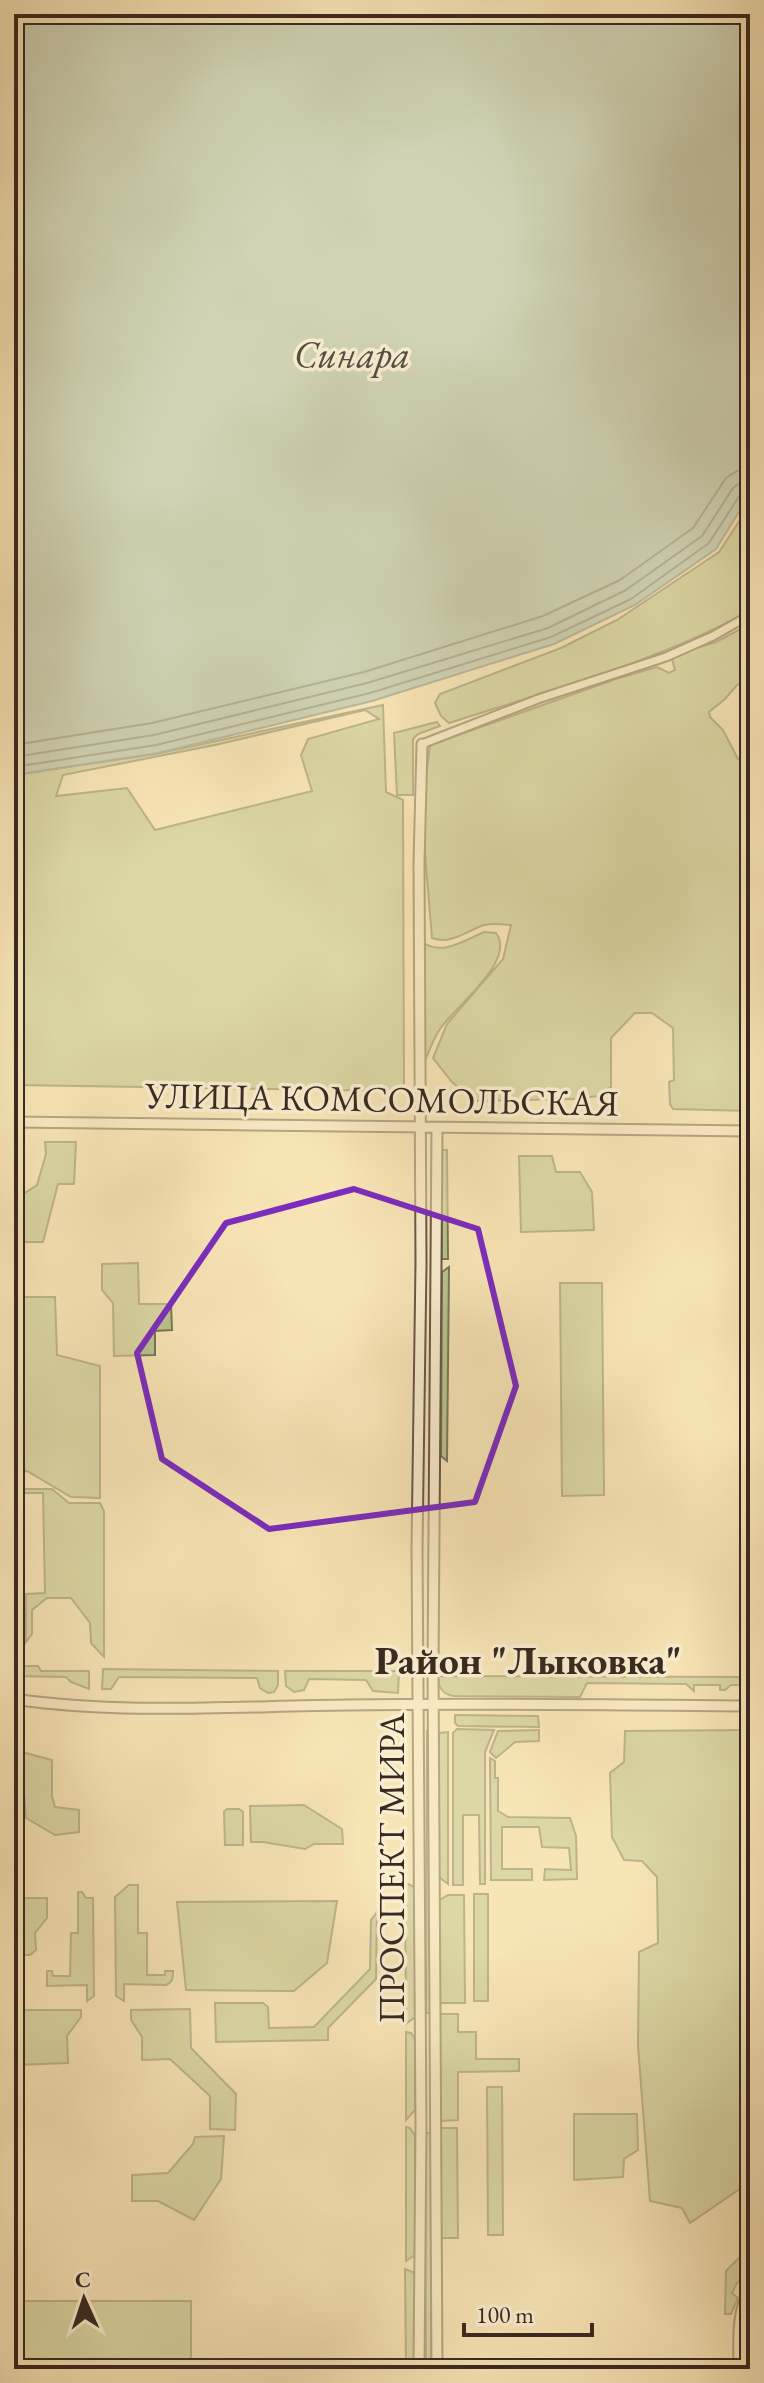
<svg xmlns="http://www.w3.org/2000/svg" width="764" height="2383" viewBox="0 0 764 2383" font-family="'EB Garamond',serif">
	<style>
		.green { fill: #bbc590; stroke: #7a7758; stroke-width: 2; fill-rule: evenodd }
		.water { fill: #9fbeb4; stroke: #768279; stroke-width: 2 }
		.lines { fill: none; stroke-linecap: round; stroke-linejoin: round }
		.shore { stroke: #6c746a; stroke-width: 2 }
		.minor-casing { stroke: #695846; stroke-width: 11 }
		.tertiary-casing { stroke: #695846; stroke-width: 13 }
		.minor { stroke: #faeed0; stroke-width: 7 }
		.tertiary { stroke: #faeed0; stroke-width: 9 }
		.marked { fill: none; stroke: #7b2cbf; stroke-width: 6; stroke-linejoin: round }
		.labels { text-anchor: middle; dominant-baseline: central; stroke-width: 7; stroke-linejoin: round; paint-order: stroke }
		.street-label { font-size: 36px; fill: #392921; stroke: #faeed0 }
		.water-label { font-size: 38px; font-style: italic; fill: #524e46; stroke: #faeed0 }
		.quarter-label { font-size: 40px; font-weight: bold; fill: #392921; stroke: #faeed0 }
	</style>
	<rect width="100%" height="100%" fill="#f8e5b7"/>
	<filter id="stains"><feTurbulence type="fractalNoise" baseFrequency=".0025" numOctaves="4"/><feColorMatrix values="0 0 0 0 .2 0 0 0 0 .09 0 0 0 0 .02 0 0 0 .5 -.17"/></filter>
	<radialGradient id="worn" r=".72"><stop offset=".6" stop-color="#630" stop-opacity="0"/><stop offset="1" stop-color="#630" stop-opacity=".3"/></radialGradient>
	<path class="green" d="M750 505V611C656 662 551 690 449 723L441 716 435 703 440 694 561 648 617 620 719 552Z
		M750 624V677L737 685 725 699 709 712 710 717 723 730 738 759 750 754V1111L673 1109 670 1104 669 1082 674 1080 673 1028 652 1013H635L611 1038V1087L598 1096 575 1099 474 1101 452 1082 433 1058 447 1024 503 959 511 925C502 924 492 923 484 925 467 931 450 945 432 938L424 841V792L430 745 616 679 657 667 669 673 675 670 671 656 716 642Z
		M383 705 386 792 403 800 404 1091 14 1085V775L156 754ZM365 710 379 719 308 739 301 755 312 791 155 830 127 788 56 796 63 775 215 745Z
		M437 722 440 726 418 734 413 739V795H397L394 733Z
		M484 932 496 933C517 961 454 1007 440 1029 433 1039 429 1052 424 1063L421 941C441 957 463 941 484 932Z
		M45 1142H76L74 1184H58L43 1242H17L14 1245V1200L37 1185 46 1154Z
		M441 1150H447L448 1259H442Z
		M519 1156H552L556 1172H580L592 1192 594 1230 521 1232Z
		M138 1263 139 1304H171L172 1330 155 1331V1355L114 1356 113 1303 102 1290V1264Z
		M449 1267 447 1461 441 1456 442 1272Z
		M560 1283H602L604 1495 562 1496Z
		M14 1297H55L57 1355 100 1366V1498L71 1497 27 1471 14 1473Z
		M22 1489H52L69 1503H100L104 1511V1657L91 1643 90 1623 71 1598H47L32 1610V1634L26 1642V1594L45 1593 43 1493H22Z
		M14 1666H38L41 1671H89V1689L71 1682 66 1677 14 1676Z
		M103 1669 278 1671V1685L274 1692 268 1693 260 1688 257 1678 119 1677 111 1689H102Z
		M285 1671H399L398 1693 373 1691 366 1680 309 1679 304 1690 294 1692 286 1686Z
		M438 1676 750 1677V1685H731L725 1690H720V1685H694V1691L686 1684 587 1683 580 1697 454 1696C443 1695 438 1687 438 1676Z
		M455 1715 538 1716 539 1727 458 1726 455 1723Z
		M457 1729 494 1730 485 1752V1884H480L479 1815H463V1885H453V1733Z
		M539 1730V1741L515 1742 496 1758 490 1752 498 1731Z
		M750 1730V2182L690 2223 682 2208 650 2201 638 2046 639 1952 658 1943 657 1877 642 1861 624 1860 612 1837 610 1773 624 1762 625 1731Z
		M427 1731 431 1732 430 2013H426Z
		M448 1732V1884L439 1877V1733Z
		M14 1750 52 1760V1796L55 1807 79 1810V1832L55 1835 26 1818 24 1793 14 1785Z
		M490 1758 495 1761V1778H498V1811L508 1817 570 1818 576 1836 577 1879 544 1880 545 1869 571 1870 569 1848 542 1847 539 1827H502V1869H532V1880H491Z
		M304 1805 342 1829 343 1844H314L305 1849 263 1842H251L250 1806Z
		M227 1809H239L243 1812V1845H225L224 1812Z
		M405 1883 415 1887V2017L406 2024Z
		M129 1885H138V1933H147V1975H165V1971H173C173 1977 173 1982 166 1985L124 1984V2001L116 1996 115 1897Z
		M14 1887 25 1898H47V1918L35 1933 36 1950 30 1955H14Z
		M78 1892H82L86 1898H93L94 1996 87 2001V1985L47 1986V1971H52L53 1976H70L71 1933H78Z
		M474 1894H488V2001H474Z
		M448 1895H464L465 2003H440L438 1901Z
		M337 1901 327 1963 294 1991 186 1990 177 1902Z
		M377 1912 376 1979 328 2028V2040L216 2042 215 2003H263L268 2007 269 2028 314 2027 370 1969 371 1920Z
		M190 2009 191 2048 236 2094 235 2130 210 2129V2096L170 2059 142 2060V2037L131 2020V2010Z
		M14 2010H81V2017L67 2036 68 2063 14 2065Z
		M440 2014H458V2032H476V2059H519V2071L458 2072V2120L440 2121Z
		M406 2032 411 2033 415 2039V2110L406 2120Z
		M487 2087H502L503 2235H488Z
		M574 2114H637L638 2150 624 2159 623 2177 574 2180Z
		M406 2127 410 2128 415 2136V2255L406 2261Z
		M440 2128H457L458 2238H441Z
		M425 2133H431V2369H426Z
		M224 2136 221 2179 194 2220 158 2201H132V2175L168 2173 193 2144 195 2137Z
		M750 2247V2270L737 2283 732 2293 738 2298 731 2314H725L726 2271Z
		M405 2269 413 2272 415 2276V2369H406Z
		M24 2301H191V2369H24Z"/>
	<path class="water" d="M14 14H750V494L716 549 635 605 554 644 372 701 158 753 14 775Z"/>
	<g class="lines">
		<path class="shore" d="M14 745 152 723 364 672 543 616 620 580 693 528 726 478 737 471 750 469
			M14 757 154 735 367 683 548 628 626 590 702 536 733 488 741 482 750 481
			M14 767 156 745 370 693 551 637 631 599 709 543 740 495 750 491"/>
		<defs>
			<path id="minor" d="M422 744 538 699 666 657 713 636 750 615"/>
			<path id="tertiary" d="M14 1122 750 1131
				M14 1699C123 1715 238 1706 348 1705 482 1703 616 1705 750 1706
				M419 2369 421 2124 417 1549 421 1263 419 863 422 744
				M437 2369 433 1669 437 1128
				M739 2369C739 2340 736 2314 750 2289"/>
		</defs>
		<use href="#minor" class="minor-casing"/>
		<use href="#tertiary" class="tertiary-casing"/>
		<use href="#minor" class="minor"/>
		<use href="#tertiary" class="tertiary"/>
	</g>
	<path d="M0 0H764V2383H0ZM354 1189 478 1229 516 1386 475 1502 269 1529 162 1459 137 1353 226 1223Z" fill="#f8e5b7" fill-opacity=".55" fill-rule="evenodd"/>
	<path class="marked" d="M354 1189 478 1229 516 1386 475 1502 269 1529 162 1459 137 1353 226 1223Z"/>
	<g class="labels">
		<g class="street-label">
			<text transform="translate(382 1099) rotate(1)">УЛИЦА КОМСОМОЛЬСКАЯ</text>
			<text transform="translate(391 1868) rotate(-90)">ПРОСПЕКТ МИРА</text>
		</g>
		<g class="water-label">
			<text x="352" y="353">Синара</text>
		</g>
		<g class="quarter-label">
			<text x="528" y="1660">Район "Лыковка"</text>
		</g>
	</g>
	<rect width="764" height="2383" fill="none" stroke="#f8e5b7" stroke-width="48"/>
	<rect x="16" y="16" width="732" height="2351" fill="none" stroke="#392921" stroke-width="4"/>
	<rect x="24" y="24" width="716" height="2335" fill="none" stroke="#392921" stroke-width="2"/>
	<g transform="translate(84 2299) rotate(357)" stroke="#faeed0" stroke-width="6" paint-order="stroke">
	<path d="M0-6L14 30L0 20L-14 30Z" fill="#392921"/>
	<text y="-12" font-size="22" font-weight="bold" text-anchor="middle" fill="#392921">С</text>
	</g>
	<path d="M464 2323v12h128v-12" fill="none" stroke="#392921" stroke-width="4"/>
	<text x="476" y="2323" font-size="24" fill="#392921" stroke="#faeed0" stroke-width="6" paint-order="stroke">100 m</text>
	<rect width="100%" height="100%" filter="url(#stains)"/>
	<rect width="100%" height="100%" fill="url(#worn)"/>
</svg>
